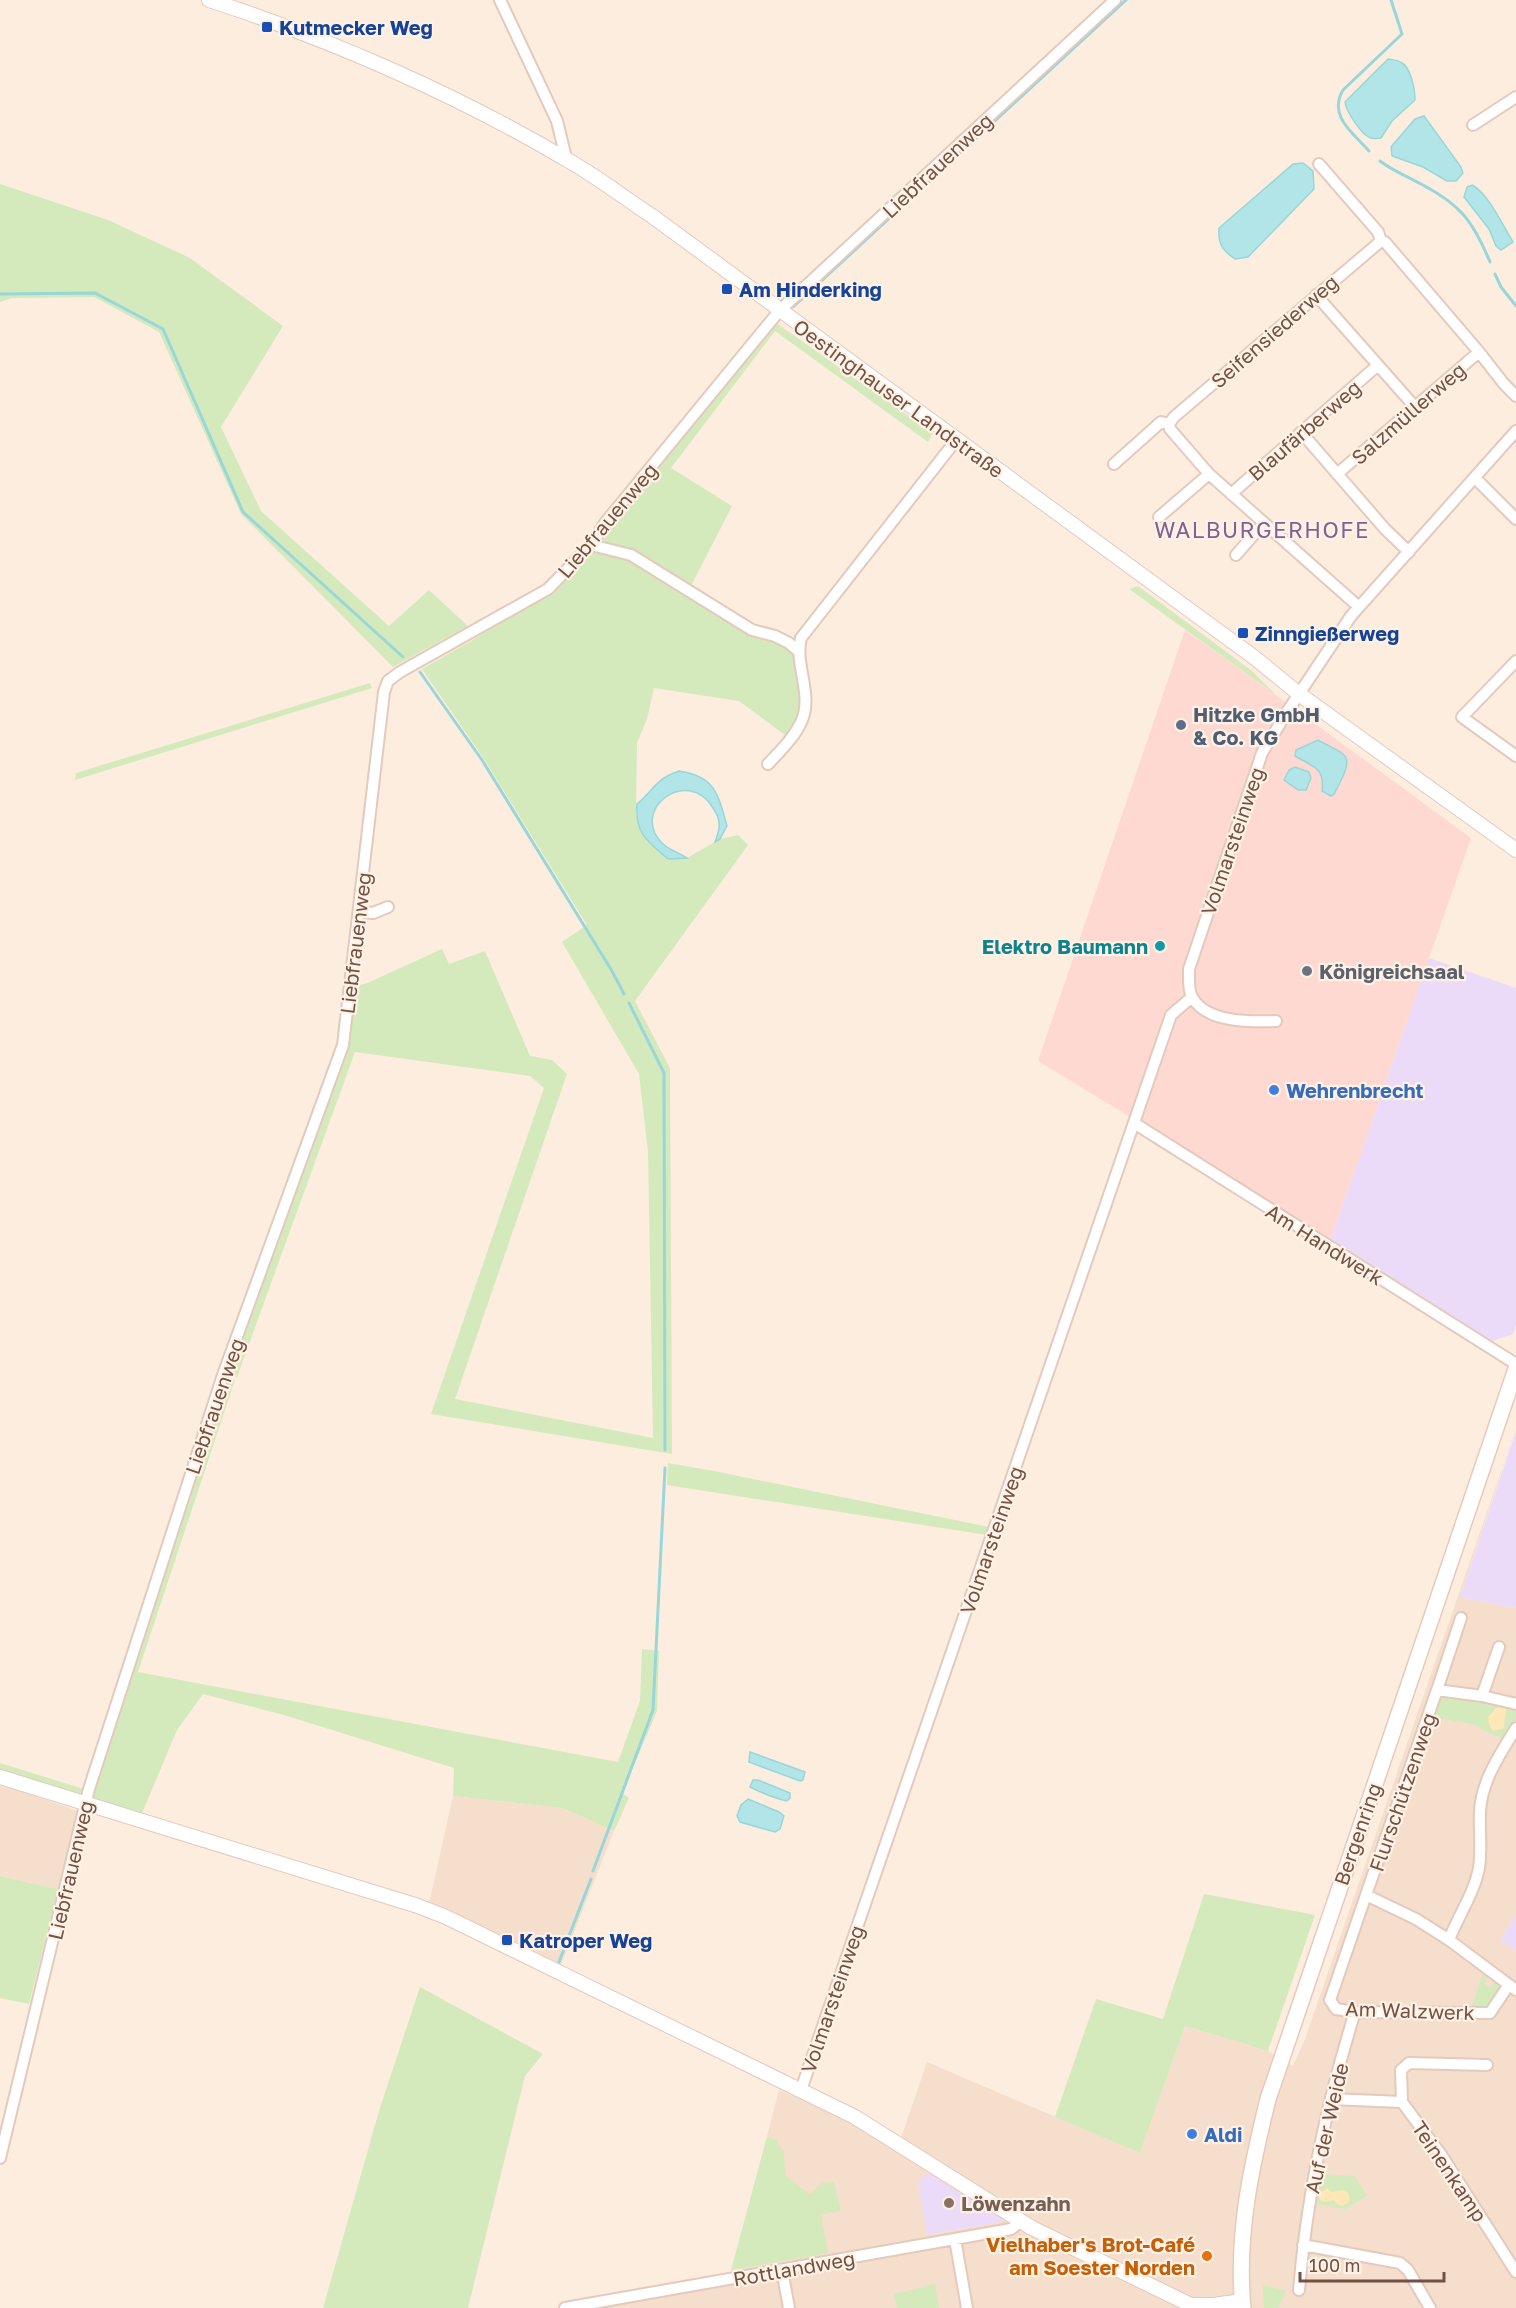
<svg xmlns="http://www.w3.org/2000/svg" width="1516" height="2308" viewBox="0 0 1516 2308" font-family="'Golos Text',sans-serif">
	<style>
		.residential { fill: #f5decc; fill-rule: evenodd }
		.commercial { fill: #fed9d1 }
		.education { fill: #ebdbf9 }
		.green { fill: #d4eabc }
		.sand { fill: #ffe7b6 }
		.water { fill: #b2e5e7; stroke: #98d6d9; stroke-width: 1.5 }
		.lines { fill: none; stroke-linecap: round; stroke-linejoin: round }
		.stream { stroke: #98d6d9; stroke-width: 3 }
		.minor-casing { stroke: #e3cabd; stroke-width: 14 }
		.tertiary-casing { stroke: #e3cabd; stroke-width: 16 }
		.secondary-casing { stroke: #e8caba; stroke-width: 18 }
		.minor { stroke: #fff; stroke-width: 10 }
		.tertiary { stroke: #fff; stroke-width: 14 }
		.secondary { stroke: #fff; stroke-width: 15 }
		.transit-dot { fill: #1a4fb4; stroke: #fff2e5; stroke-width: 2 }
		.service-dot { fill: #5c6f8a; stroke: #fff2e5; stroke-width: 2 }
		.culture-dot { fill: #0f9aa8; stroke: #fff2e5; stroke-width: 2 }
		.worship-dot { fill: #6b7280; stroke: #fff2e5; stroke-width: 2 }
		.shop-dot { fill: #3f7fe0; stroke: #fff2e5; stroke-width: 2 }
		.education-dot { fill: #8d6e63; stroke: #fff2e5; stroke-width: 2 }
		.food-dot { fill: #e8710a; stroke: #fff2e5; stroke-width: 2 }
		.labels { text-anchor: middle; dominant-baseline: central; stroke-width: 4.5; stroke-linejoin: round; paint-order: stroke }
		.transit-label { font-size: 20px; font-weight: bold; fill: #164399; stroke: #fff2e5; text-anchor: start }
		.street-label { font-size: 20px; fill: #735145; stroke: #fff2e5 }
		.service-label { font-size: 20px; font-weight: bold; fill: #4e5e75; stroke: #fff2e5; text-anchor: start }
		.culture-label { font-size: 20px; font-weight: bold; fill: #0d838f; stroke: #fff2e5; text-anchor: end }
		.worship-label { font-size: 20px; font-weight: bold; fill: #5b616d; stroke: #fff2e5; text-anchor: start }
		.shop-label { font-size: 20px; font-weight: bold; fill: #366cbe; stroke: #fff2e5; text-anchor: start }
		.education-label { font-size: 20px; font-weight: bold; fill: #785e54; stroke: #fff2e5; text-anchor: start }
		.food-label { font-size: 20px; font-weight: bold; fill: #c56008; stroke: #fff2e5; text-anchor: end }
		.quarter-label { font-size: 22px; letter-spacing: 1.5px; fill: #7f6097; stroke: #fff2e5 }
	</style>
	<rect width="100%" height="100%" fill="#fdedde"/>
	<path class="residential" d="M1516 1428 1460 1597 1516 1608V1915L1500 1940 1516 1951V2308H572L729 2281 779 2090 858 2123 896 2146 901 2138 927 2062 1140 2153 1185 2026 1268 2051 1293 2066 1305 2039ZM918 2181 1004 2221 928 2235Z
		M0 1784 78 1811 58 1889 0 1876Z
		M453 1796 562 1808 614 1831 561 1965 428 1908Z"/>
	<path class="commercial" d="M1185 630 1276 695 1471 838 1331 1239 1038 1061Z"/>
	<path class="education" d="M1429 958 1516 988V1325L1513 1334 1492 1341 1331 1239Z
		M1516 1431V1608L1460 1597Z
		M1516 1915V1951L1500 1940Z
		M928 2173 1005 2221 927 2235 918 2181Z"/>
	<path class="green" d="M0 184 108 220 190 258 283 326 221 427 261 511 389 626 429 590 468 626 393 667 241 514 159 332 94 297 12 298 0 302Z
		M776 323 933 433 928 442 775 331 671 468 732 506 689 590 632 554 593 545Z
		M591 548 631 557 796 651 804 704 789 738 739 701 654 688 647 719 637 743 636 815 669 859 687 858 720 839 738 835 748 845 635 1001 670 1068 672 1454 431 1414 544 1088 530 1076 355 1052 237 1377 225 1374 345 1045 351 986 365 984 442 949 449 964 485 951 530 1056 552 1060 567 1074 455 1399 653 1438 648 1152 639 1074 562 942 587 925 484 759 422 669 471 641 550 590Z
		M1138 586 1252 671 1276 695 1129 589Z
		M370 683 372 688 75 780 76 773Z
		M223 1377 235 1380 138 1672 618 1762 640 1701 642 1649 659 1651 657 1711 622 1793 629 1798 614 1831 562 1808 453 1796 454 1768 284 1715 203 1694 177 1730 140 1818 89 1802Z
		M668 1463 714 1471 989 1527 987 1535 667 1485Z
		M1444 1694 1512 1707 1516 1710V1718L1504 1740 1472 1724 1433 1717 1439 1698Z
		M0 1763 87 1790 85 1801 0 1775Z
		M0 1876 58 1889 29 2004 0 1998Z
		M1204 1894 1315 1915 1268 2051 1185 2026 1140 2153 1055 2117 1096 1999 1163 2019Z
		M1483 1973 1488 1977 1484 1984 1490 1988 1495 1982 1499 1987V1992L1486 2009H1471Z
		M420 1987 543 2054 525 2076 468 2308H323L379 2111Z
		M767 2137 778 2140 777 2144 783 2150 786 2176 810 2194 822 2183 834 2182 841 2211 821 2215 828 2253 731 2270Z
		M1317 2174 1355 2176 1367 2196 1345 2209 1312 2203Z
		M935 2284 939 2308H897L894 2294Z
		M1265 2285 1286 2291 1278 2308H1264L1263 2286Z"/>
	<path class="sand" d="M1502 1706 1506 1707 1504 1728 1493 1731 1490 1727 1488 1717 1496 1708Z
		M1327 2188 1332 2192 1343 2190 1348 2193 1350 2201 1343 2206 1337 2204 1334 2200 1324 2202 1320 2200V2193Z"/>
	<path class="water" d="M1388 59C1393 60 1399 60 1402 63 1411 68 1415 90 1415 100L1392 121 1381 138C1378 138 1373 139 1371 138 1362 136 1346 111 1345 102Z
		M1424 116 1461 167 1463 173 1456 181H1447L1423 167 1392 156 1391 147 1415 119Z
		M1303 163 1313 171 1314 189 1248 257 1235 259C1222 250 1218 244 1219 228L1293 164Z
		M1472 185C1488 193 1503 226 1513 242L1501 250 1496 246 1489 229 1464 197 1467 187Z
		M1318 740C1326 745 1337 749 1343 754 1354 762 1338 785 1334 794L1331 796 1322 791C1325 767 1313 767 1295 756L1296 750Z
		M1295 767 1309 772 1311 778 1306 790H1298L1284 780 1289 770Z
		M679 771C715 776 718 794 727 826L720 839 715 842C720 829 722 821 713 808 687 765 628 811 663 844 669 850 680 853 687 858L668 859C647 841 635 834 637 804 654 790 655 779 679 771Z
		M750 1752 805 1772 803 1780 800 1781 749 1762Z
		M753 1780H758L790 1793V1798L787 1801C774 1798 762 1793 750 1787Z
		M748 1799 779 1812 784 1816 780 1829 775 1832 740 1822 737 1816 741 1805Z"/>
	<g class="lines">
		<path class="stream" d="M1369 151C1352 132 1328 116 1343 90L1402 34 1391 0
			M1380 161C1393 171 1407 176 1421 184 1461 205 1473 221 1490 262
			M1495 274 1501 287 1516 306
			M0 294 95 293 163 329 243 512 403 657
			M793 307 1126 0
			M420 672 482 760 612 971 624 994
			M629 1003 664 1073 665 1450
			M593 1871 653 1710 665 1468
			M559 1962 591 1879"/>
		<defs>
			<path id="minor" d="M500 0 557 121 566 158
				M1473 125 1516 97
				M1319 164 1378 232 1381 241 1385 242 1479 352 1504 384 1516 396
				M1316 295 1415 407
				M1169 424 1174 417 1381 241
				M1169 424 1170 429 1209 474 1359 607
				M1301 432 1385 529 1409 552
				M1114 464 1161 422 1169 424
				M1337 474 1479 352
				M1475 478 1516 519
				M1231 494 1378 365
				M1159 517 1209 474
				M591 545 631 555 752 630 775 636 789 643 797 650
				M1236 555 1264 523
				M1516 661 1462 717 1516 756
				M768 764C780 751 795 737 802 720 813 694 794 664 801 638L957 439
				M359 912 373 913 388 907
				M1276 1021C1251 1022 1206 1023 1192 997 1188 990 1189 977 1189 969L1262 753 1287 712 1351 616 1516 431
				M1134 1123 1516 1364
				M1437 1690 1461 1618
				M1482 1696 1499 1647
				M1366 1895 1437 1690 1482 1696 1516 1704
				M1449 1940C1458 1916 1474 1894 1479 1868 1482 1847 1479 1832 1480 1812 1481 1782 1500 1754 1516 1728
				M1508 1986 1490 2013 1355 2012 1336 2009 1330 2000 1366 1895 1416 1919 1449 1940 1516 1990
				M1487 2065 1409 2063 1401 2070 1402 2102 1442 2156 1516 2272
				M801 2090 1171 1015 1192 997
				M1331 2099 1402 2102
				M0 2158 89 1789 223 1375 343 1045 384 692 388 681 400 672 548 589 591 545 605 523 780 310 1115 0
				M955 2239 967 2308
				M1303 2245 1400 2263 1408 2270 1430 2308
				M782 2270 789 2308
				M1299 2290C1307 2193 1326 2105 1355 2012
				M565 2308 1011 2229 1020 2222"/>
			<path id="tertiary" d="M209 0C330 39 455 94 564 158 595 175 623 197 652 216L1255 658 1299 694 1516 850
				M0 1777 418 1906 446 1917 855 2117 1032 2228 1197 2308
				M1191 2305H1214L1242 2301"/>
			<path id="secondary" d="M1243 2308C1236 2236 1251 2168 1268 2099L1516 1369"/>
		</defs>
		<use href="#minor" class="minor-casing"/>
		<use href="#tertiary" class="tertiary-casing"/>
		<use href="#secondary" class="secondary-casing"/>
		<use href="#minor" class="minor"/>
		<use href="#tertiary" class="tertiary"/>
		<use href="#secondary" class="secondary"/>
	</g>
	<g class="transit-dot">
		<rect x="261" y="21" width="12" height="12" rx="3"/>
		<rect x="721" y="283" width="12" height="12" rx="3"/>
		<rect x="1237" y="627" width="12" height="12" rx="3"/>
		<rect x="501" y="1934" width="12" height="12" rx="3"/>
	</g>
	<circle class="service-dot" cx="1181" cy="725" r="6"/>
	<circle class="culture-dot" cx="1160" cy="946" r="6"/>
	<circle class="worship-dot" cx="1307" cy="971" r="6"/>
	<g class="shop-dot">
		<circle cx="1274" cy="1090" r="6"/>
		<circle cx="1192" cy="2134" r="6"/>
	</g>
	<circle class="education-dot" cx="949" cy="2203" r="6"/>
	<circle class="food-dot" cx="1207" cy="2256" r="6"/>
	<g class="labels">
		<g class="transit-label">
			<text x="279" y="27">Kutmecker Weg</text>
			<text x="739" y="289">Am Hinderking</text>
			<text x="1255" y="633">Zinngießerweg</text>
			<text x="519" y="1940">Katroper Weg</text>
		</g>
		<g class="street-label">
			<text transform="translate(937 165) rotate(-43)">Liebfrauenweg</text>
			<text transform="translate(1274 331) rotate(-41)">Seifensiederweg</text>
			<text transform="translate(899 398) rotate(36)">Oestinghauser Landstraße</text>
			<text transform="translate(1408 413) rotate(-41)">Salzmüllerweg</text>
			<text transform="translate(1304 430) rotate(-41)">Blaufärberweg</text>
			<text transform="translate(607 520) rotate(-50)">Liebfrauenweg</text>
			<text transform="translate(1232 841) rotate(-71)">Volmarsteinweg</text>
			<text transform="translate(355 943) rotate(-83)">Liebfrauenweg</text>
			<text transform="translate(1325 1244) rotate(32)">Am Handwerk</text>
			<text transform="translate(214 1406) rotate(-71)">Liebfrauenweg</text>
			<text transform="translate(991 1540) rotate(-71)">Volmarsteinweg</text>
			<text transform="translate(1402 1792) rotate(-71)">Flurschützenweg</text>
			<text transform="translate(1357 1834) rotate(-71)">Bergenring</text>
			<text transform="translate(70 1870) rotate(-77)">Liebfrauenweg</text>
			<text transform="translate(832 1999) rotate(-71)">Volmarsteinweg</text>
			<text transform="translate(1410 2010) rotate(2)">Am Walzwerk</text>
			<text transform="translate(1326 2128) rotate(-77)">Auf der Weide</text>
			<text transform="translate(1450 2171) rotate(56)">Teinenkamp</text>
			<text transform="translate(794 2268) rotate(-10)">Rottlandweg</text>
		</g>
		<g class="service-label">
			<text x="1193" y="714">Hitzke GmbH<tspan x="1193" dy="23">&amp; Co. KG</tspan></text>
		</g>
		<g class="culture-label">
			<text x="1148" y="946">Elektro Baumann</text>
		</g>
		<g class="worship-label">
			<text x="1319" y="971">Königreichsaal</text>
		</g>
		<g class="shop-label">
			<text x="1286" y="1090">Wehrenbrecht</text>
			<text x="1204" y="2134">Aldi</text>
		</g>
		<g class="education-label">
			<text x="961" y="2203">Löwenzahn</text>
		</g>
		<g class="food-label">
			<text x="1195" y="2244">Vielhaber's Brot-Café<tspan x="1195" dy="23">am Soester Norden</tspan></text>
		</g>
		<g class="quarter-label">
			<text x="1262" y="529">WALBURGERHOFE</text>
		</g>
	</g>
	<path d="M1300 2272v9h144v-9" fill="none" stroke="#735145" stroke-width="3"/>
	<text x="1309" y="2272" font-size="18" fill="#735145" stroke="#fff2e5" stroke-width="4.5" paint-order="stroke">100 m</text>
</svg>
